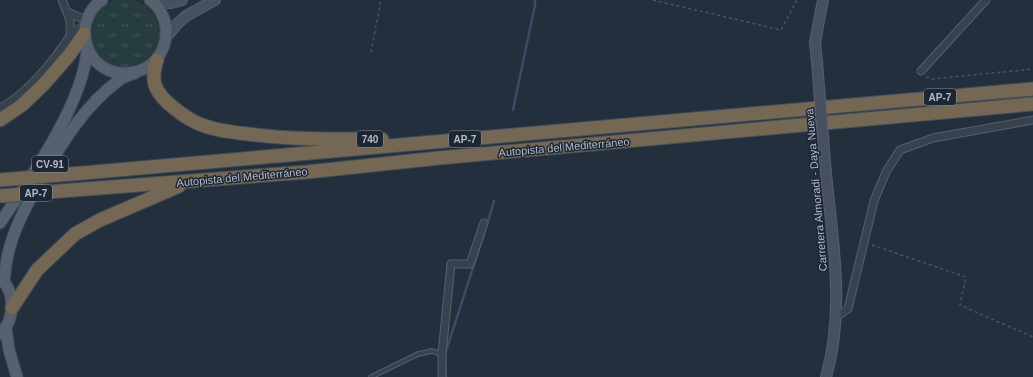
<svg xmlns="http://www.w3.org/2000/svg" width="1033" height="377" viewBox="0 0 1033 377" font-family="Arial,sans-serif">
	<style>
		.grass { fill: url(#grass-tufts) }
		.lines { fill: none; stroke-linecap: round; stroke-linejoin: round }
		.stream { stroke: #394c67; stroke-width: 2.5 }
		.lane-casing { stroke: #565f6c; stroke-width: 5.5 }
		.street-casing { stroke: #565f6c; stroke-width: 9 }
		.secondary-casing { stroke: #565f6c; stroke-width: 12 }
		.primary-casing { stroke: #414a57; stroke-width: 13 }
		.highway-casing { stroke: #434c59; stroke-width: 15 }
		.path { stroke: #44595c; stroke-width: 1.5; stroke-dasharray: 3 3; stroke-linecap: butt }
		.lane { stroke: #38414e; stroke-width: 3.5 }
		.street { stroke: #38414e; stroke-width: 7 }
		.secondary { stroke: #465061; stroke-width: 10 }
		.primary { stroke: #56606e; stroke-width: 11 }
		.highway { stroke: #746855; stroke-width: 13 }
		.secondary-bridge-casing { stroke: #565f6c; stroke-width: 12; stroke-linecap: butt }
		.highway-bridge-casing { stroke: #434c59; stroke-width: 15; stroke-linecap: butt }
		.secondary-bridge { stroke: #465061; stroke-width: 10 }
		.highway-bridge { stroke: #746855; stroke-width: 13 }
		.labels { text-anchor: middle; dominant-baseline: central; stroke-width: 3; stroke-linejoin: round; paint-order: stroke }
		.shield { fill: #1d2633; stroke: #878f9c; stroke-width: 1 }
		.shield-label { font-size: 10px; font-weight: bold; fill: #b4bcc9 }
		.street-label { font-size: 11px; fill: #b4bcc9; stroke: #1d2633 }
	</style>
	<defs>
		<pattern id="grass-tufts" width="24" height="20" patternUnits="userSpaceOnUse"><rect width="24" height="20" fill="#263c3f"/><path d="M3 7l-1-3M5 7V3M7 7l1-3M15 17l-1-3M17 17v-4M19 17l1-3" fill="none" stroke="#435659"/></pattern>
	</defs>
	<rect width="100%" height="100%" fill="#242f3e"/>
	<path class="grass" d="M91 33a34 34 0 1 1 68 0a34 34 0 1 1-68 0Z"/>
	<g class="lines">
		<path class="stream" d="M513 110 535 5V0
			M487 225 494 201
			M446 377 445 354 484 234"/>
		<defs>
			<path id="lane" d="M371 377 418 354 432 351 442 354"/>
			<path id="street" d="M62 0 70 20V37
				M67 12 86 20
				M921 71 986 0
				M0 108C22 97 41 75 56 56 63 47 70 33 80 28
				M836 317 848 309 874 201 886 172 900 150 933 138 1033 120
				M442 377V354L451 264H470L484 223"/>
			<path id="secondary" d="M153 2 171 3 182 0
				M166 37 177 24 186 16 215 0
				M817 62 815 42 823 0
				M826 377C845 312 833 241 826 174"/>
			<path id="primary" d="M102 0C90 8 83 23 85 37 92 90 169 83 166 28 165 18 159 6 150 0
				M0 223C30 179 85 101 87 48
				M0 278C16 292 15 320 0 334
				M4 281C5 272 6 263 8 254 14 227 28 203 41 179 62 143 85 105 118 81 123 77 129 75 135 73
				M6 328 9 350 17 377"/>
			<path id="highway" d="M157 60C151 79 153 89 168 103 176 110 185 117 195 122 212 130 230 132 248 134 293 140 337 139 382 139
				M0 120 22 105 44 84 70 54 84 34
				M83 173 1033 89
				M73 190 307 172 439 158 1033 104
				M12 308 37 270 75 234 100 220 179 186"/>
		</defs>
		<use href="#lane" class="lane-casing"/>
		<use href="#street" class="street-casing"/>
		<use href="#secondary" class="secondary-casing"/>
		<use href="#primary" class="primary-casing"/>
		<use href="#highway" class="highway-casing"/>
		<path class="path" d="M653 0 781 30 797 0
			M371 52 381 0
			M926 77 932 79 1033 69
			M872 245 966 277 960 305 1033 337"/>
		<use href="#lane" class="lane"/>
		<use href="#street" class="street"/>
		<use href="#secondary" class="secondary"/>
		<use href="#primary" class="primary"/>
		<use href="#highway" class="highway"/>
		<defs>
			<path id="secondary-bridge" d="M817 62 826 174"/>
			<path id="highway-bridge" d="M0 180 83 173
				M0 196 73 190"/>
		</defs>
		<use href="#secondary-bridge" class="secondary-bridge-casing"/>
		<use href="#highway-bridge" class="highway-bridge-casing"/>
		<use href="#secondary-bridge" class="secondary-bridge"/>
		<use href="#highway-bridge" class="highway-bridge"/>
	</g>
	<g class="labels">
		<g class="shield">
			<rect x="924" y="89" width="32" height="16" rx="3"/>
			<rect x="357" y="131" width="26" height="16" rx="3"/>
			<rect x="449" y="131" width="32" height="16" rx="3"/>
			<rect x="32" y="156" width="36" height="16" rx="3"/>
			<rect x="20" y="185" width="32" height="16" rx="3"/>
		</g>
		<g class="shield-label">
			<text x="940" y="97">AP-7</text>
			<text x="370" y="139">740</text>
			<text x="465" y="139">AP-7</text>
			<text x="50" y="164">CV-91</text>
			<text x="36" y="193">AP-7</text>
		</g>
		<g class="street-label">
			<text transform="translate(564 147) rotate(-5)">Autopista del Mediterráneo</text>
			<text transform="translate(242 177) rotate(-5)">Autopista del Mediterráneo</text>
			<text transform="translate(816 190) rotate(-95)">Carretera Almoradí - Daya Nueva</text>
		</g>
	</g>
</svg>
